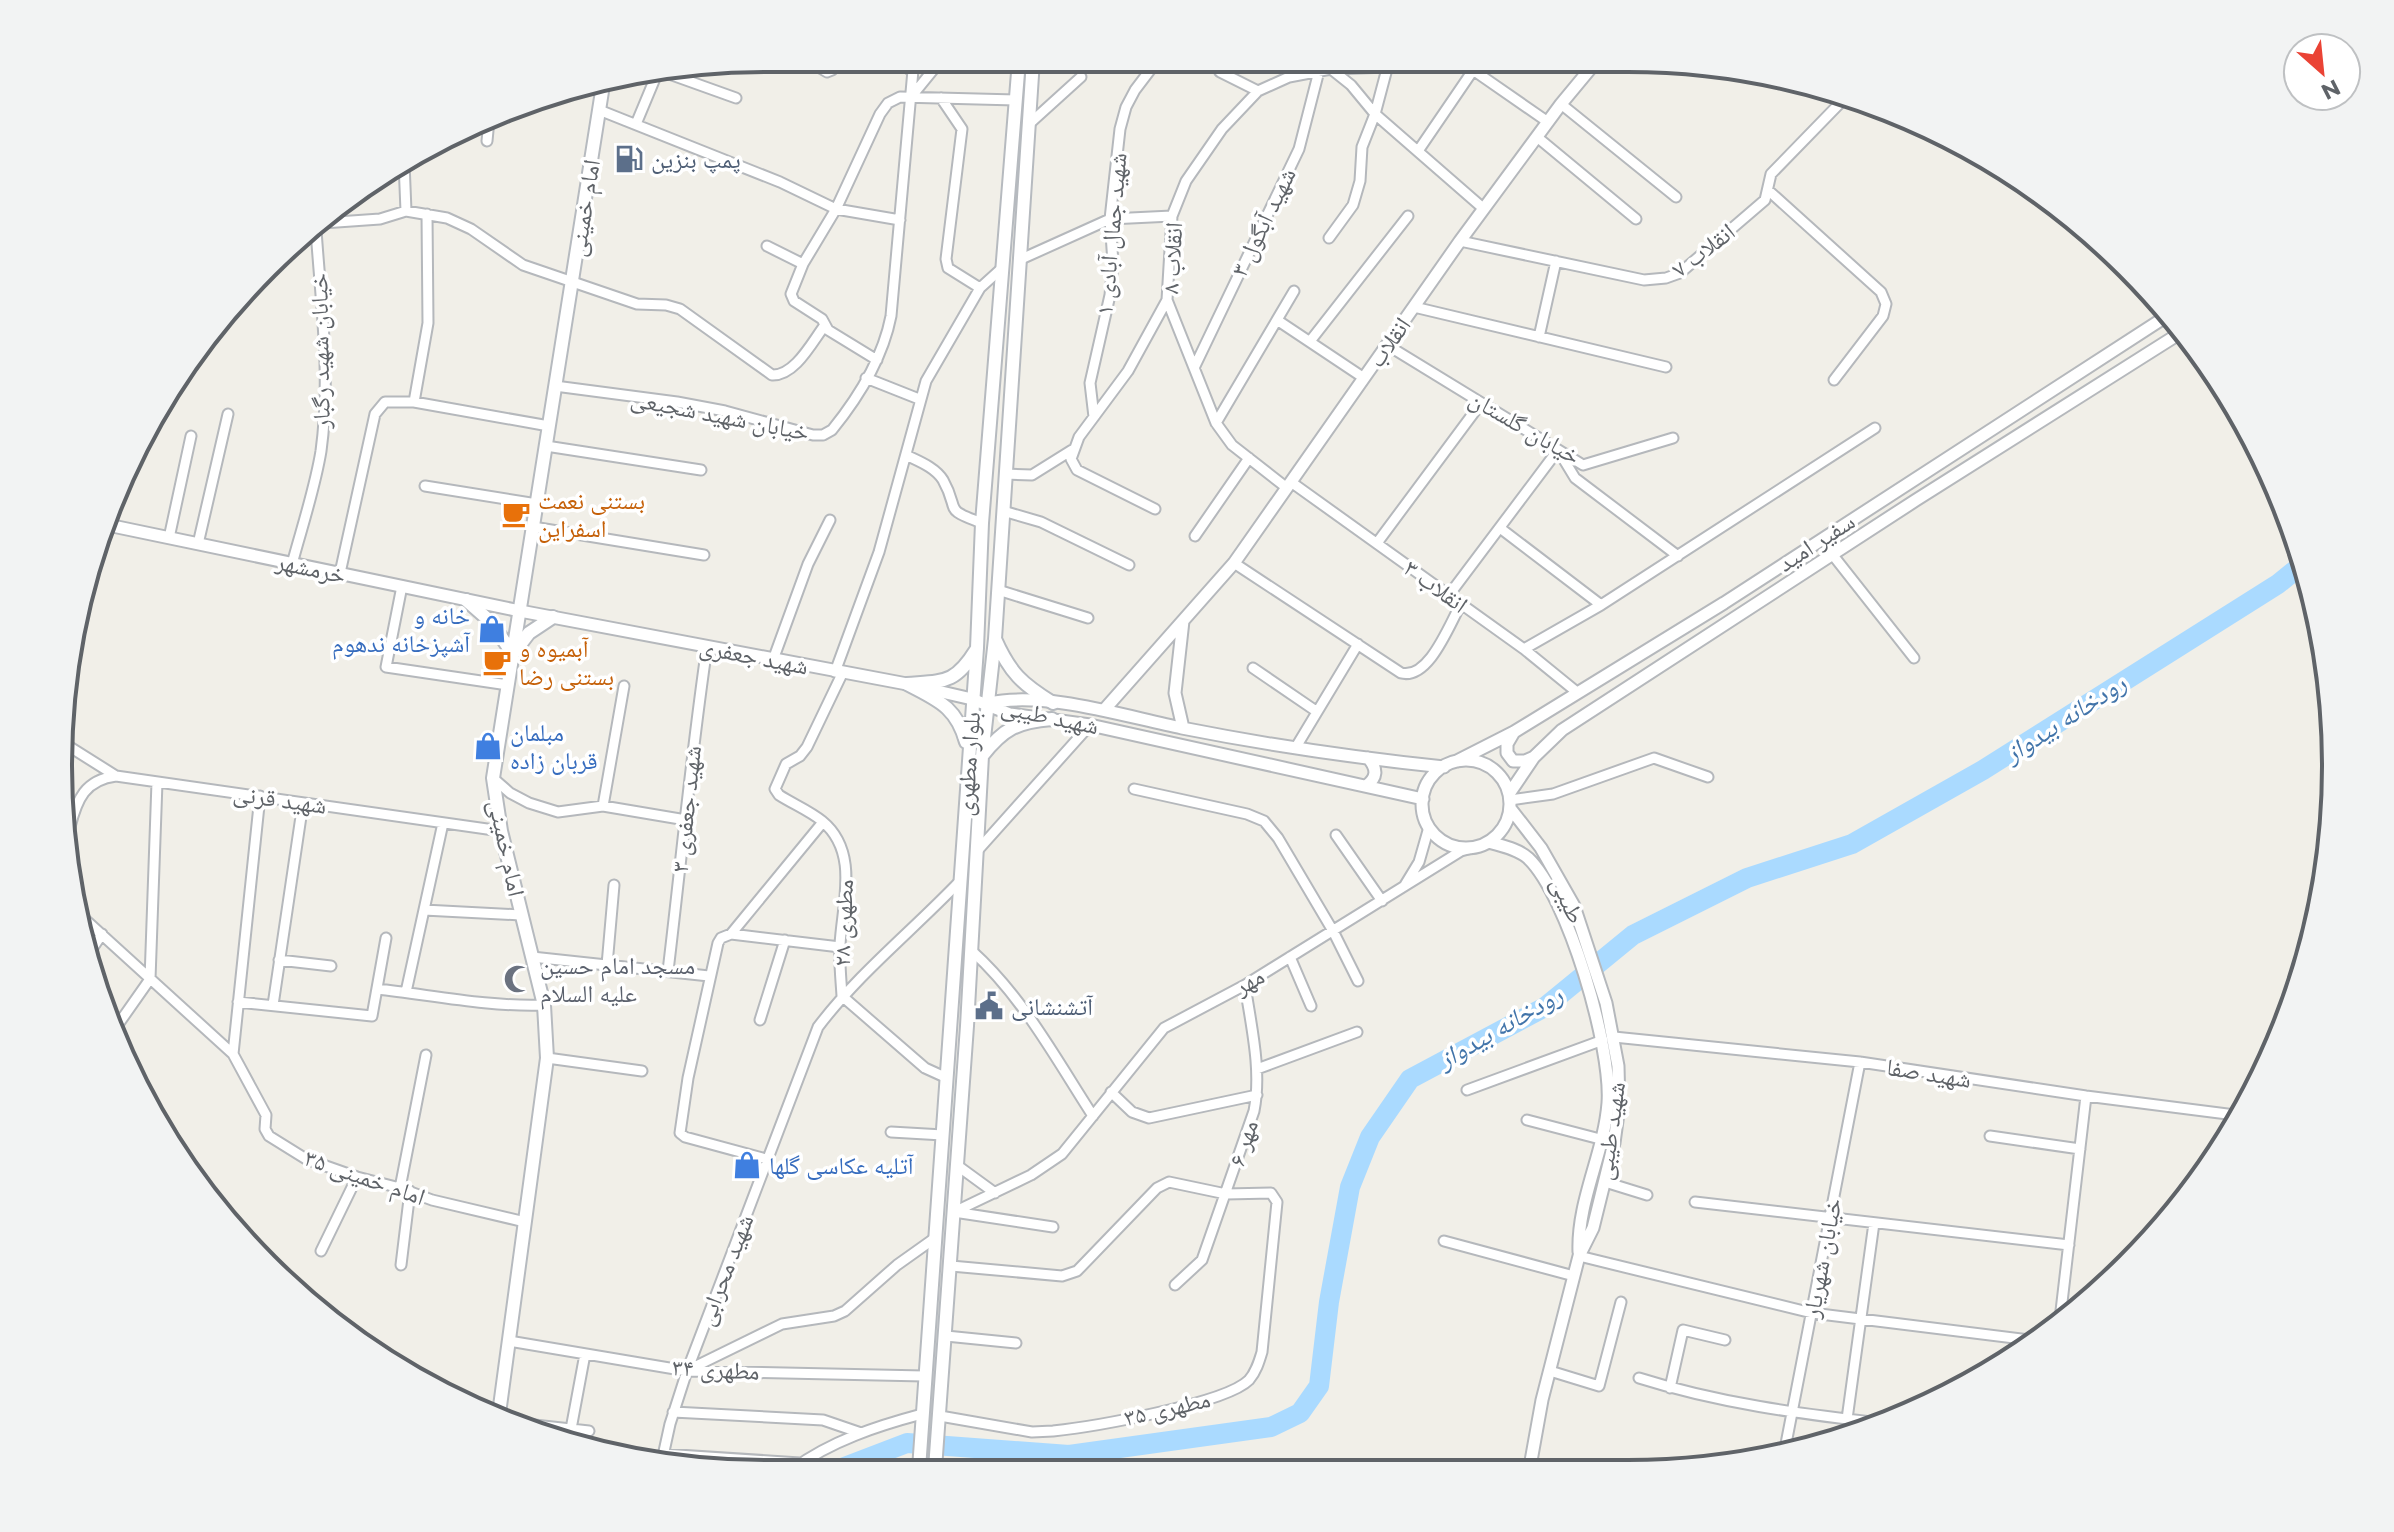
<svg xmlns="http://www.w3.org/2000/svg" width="2394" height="1532" viewBox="0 0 2394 1532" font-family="Montserrat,'Noto Naskh Arabic',sans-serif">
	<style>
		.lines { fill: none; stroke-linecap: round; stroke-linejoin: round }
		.river { stroke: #aadaff; stroke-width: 20 }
		.minor-casing { stroke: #b5b8bc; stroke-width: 13 }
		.tertiary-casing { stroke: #b5b8bc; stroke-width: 15 }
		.secondary-casing { stroke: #b6babf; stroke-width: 16 }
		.minor { stroke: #fff; stroke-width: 9 }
		.tertiary { stroke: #fff; stroke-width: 11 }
		.secondary { stroke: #fff; stroke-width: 12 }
		.labels { text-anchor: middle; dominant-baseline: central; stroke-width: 7; stroke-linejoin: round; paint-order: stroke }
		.service-label { font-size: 24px; fill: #4e5e75; stroke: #fff; text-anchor: start }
		.street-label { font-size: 24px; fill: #5f6368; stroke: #fff }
		.food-label { font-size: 24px; fill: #c56008; stroke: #fff; text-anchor: start }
		.shop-label { font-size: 24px; fill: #366cbe; stroke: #fff; text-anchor: start }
		.worship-label { font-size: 24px; fill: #5b616d; stroke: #fff; text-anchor: start }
		.water-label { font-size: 26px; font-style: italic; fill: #4174aa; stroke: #fff }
		.rim { fill: none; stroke: #5f6368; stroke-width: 4 }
	</style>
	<rect width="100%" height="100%" fill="#f1efe8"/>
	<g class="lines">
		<path class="river" d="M839 1469 907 1443 1069 1455 1271 1427 1300 1413 1319 1386 1329 1302 1350 1187 1370 1137 1410 1079 1545 1007 1633 935 1747 878 1852 844 1983 770 2278 584 2304 563"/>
		<defs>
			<path id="minor" d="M803 58 827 72 832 70 841 58
				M895 59 913 72
				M1223 61 1220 72 1258 91
				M1445 62 1473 70 1548 122
				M1331 69 1351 85 1375 114 1484 209
				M669 74 736 98
				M911 97 942 59
				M941 98 962 129 946 259 948 268 980 288
				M1561 104 1676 197
				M599 110 780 182 836 209 900 220
				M636 124 656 76
				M1028 125 1081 77
				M1537 137 1636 219
				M487 141 489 120
				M1418 151 1478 63
				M404 162 406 211
				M1769 191 1881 292 1886 304 1883 316 1834 380
				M323 223 380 219 406 211 447 218 471 229 523 265 637 304 666 305 680 309 772 375C795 376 812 342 825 325
				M1329 238 1353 205 1360 181 1362 147 1375 114 1388 65
				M1460 241 1644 280 1666 278 1680 273 1765 200 1771 174 1842 101
				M767 246 803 264
				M1019 260 1110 219 1172 216
				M1414 307 1666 367
				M1277 320 1364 378
				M1539 337 1556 261
				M1311 340 1408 216
				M1387 345 1583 465 1673 438
				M877 360 828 330 822 319 794 301 791 294 803 264 836 209 880 114 888 103 900 97 1016 100
				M1194 368 1299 149 1319 71
				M866 378 919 399
				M555 386 677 402 725 411 813 435H823L832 430C858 398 883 357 891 316L914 59
				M414 402 428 323 427 214
				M1094 417 1090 383 1110 295 1113 263 1110 219 1120 129 1126 107 1135 90 1157 61
				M1216 423 1294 291
				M546 446 701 470
				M906 455C918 461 935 467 943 480 961 512 941 508 982 523
				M1005 474 1032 475 1072 450
				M1291 482 1524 649 1578 693
				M425 486 537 504
				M1287 488 1232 445 1216 423 1167 300 1172 216 1186 181 1222 129 1258 91 1289 77 1331 69 1388 67 1419 62
				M1155 509 1077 470 1071 459 1079 437 1128 371 1167 300
				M1003 511 1041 522 1129 565
				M533 527 704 555
				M1500 528 1601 605
				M1195 536 1249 458
				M169 538 191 436
				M1377 543 1481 403
				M198 544 228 414
				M1832 554 1914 658
				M1234 563 1401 673C1429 680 1449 625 1461 604
				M292 564C302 527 315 488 321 451 331 378 321 303 316 230
				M340 573 375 414 385 402H414L549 426
				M402 586 386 667 508 685
				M998 590 1088 618
				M1449 595 1558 450 1575 478 1678 556
				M1524 649 1601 605 1875 428
				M773 660 808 564 830 520
				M1253 668 1316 711
				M835 672 879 552 926 381 980 288 1001 269
				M842 674 807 747 800 756 786 764 775 789 779 795C793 804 810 811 822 821 860 852 842 904 840 945 839 962 841 979 842 996L925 1068 947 1078
				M62 742 116 776
				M1296 747 1358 644
				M493 778 510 793 529 803 558 812 603 806 686 820
				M1134 789 1247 814 1264 821 1278 838 1333 931 1358 981
				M1510 800 1553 794 1654 758 1708 777
				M603 806 624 686
				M70 827C77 799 85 780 116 776L501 831
				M1336 835 1382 901
				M978 850 1090 725
				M1405 885 1419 862 1429 827
				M424 910 521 915
				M78 913 233 1054 266 1115 265 1129 269 1136 306 1159 357 1177 400 1188 432 1200 525 1222
				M731 934 823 822
				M972 951C1023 997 1056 1059 1093 1116
				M532 957 709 976
				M1290 957 1311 1006
				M86 958 102 934
				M279 960 331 966
				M607 965 614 885
				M668 971C681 863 691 755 707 647
				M377 989C432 995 487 1007 544 1005
				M406 992 443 823
				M238 1002 372 1016 386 938
				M273 1005 303 803
				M760 1020 785 940
				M117 1026 150 979 157 782
				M1614 1037 1860 1062 2086 1096 2243 1116
				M233 1054 260 796
				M547 1058 642 1071
				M1257 1069 1357 1032
				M1467 1090 1603 1040
				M1111 1092 1132 1112 1149 1118 1257 1095
				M1527 1120 1600 1139
				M891 1132 943 1135
				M1990 1136 2080 1149
				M766 1159 685 1137 680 1133 688 1078 718 943 721 938 731 934 840 947
				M958 1166 995 1193
				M1605 1182 1647 1195
				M400 1188 426 1055
				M1695 1202 2069 1245
				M954 1212 1031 1175 1062 1154 1164 1028 1245 985 1461 851 1476 847
				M954 1212 1053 1227
				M1444 1241 1574 1276
				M321 1251 357 1177
				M1579 1256 1812 1313 2038 1341
				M401 1265 410 1191
				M1175 1285 1202 1260 1254 1111C1262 1070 1251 1026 1245 985
				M2059 1328 2086 1096
				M946 1336 1016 1343
				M509 1341 687 1371 924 1376
				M690 1369 782 1324 834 1316 845 1311 897 1265 935 1238
				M1550 1371 1599 1386 1621 1302
				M1639 1378C1718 1403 1800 1414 1882 1423
				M1670 1388 1683 1330 1725 1340
				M673 1412 823 1420 861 1433
				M940 1416 1032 1432 1053 1431C1091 1427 1225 1404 1249 1380 1256 1372 1259 1362 1262 1352L1277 1202 1271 1193 1226 1194 1169 1182 1157 1188 1077 1271 1062 1276 951 1266
				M1847 1419 1874 1223
				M498 1421 589 1431
				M571 1429 585 1354
				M663 1454 800 1463
				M1784 1454 1860 1062
				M661 1465 670 1424 687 1371 818 1027C859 973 912 931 959 882
				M793 1469C831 1441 877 1426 922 1414
				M1172 1470 1246 1468 1257 1471"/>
			<path id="tertiary" d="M103 524 520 611 907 684 972 699 1010 714 1090 725 1423 799
				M1183 621 1175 693 1183 728
				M988 703C1047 691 1123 716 1182 728 1268 745 1356 758 1444 767
				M1104 710 1234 563 1460 241 1561 104 1595 63
				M1514 732 1507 744V753L1513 761H1525L1534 757
				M1422 804a44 44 0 1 1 88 0a44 44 0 1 1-88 0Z
				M1457 761 1514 732 1724 603 2170 314
				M1366 786C1377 778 1378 769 1368 758
				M1509 794 1534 757 1562 730 1916 500 2185 330
				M1510 808 1541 848 1574 906 1606 1003 1618 1066 1619 1106 1614 1143 1593 1228 1579 1256 1542 1400 1529 1472
				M1489 842C1502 846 1518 849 1528 858 1568 896 1612 1048 1608 1103 1604 1154 1577 1201 1579 1252"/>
			<path id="secondary" d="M466 600 491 622 513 654 529 633 553 617
				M995 639C1010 673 1022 684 1053 703
				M966 742C956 706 937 700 907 684 944 681 955 684 976 650
				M982 756C1004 728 1017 722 1052 719
				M498 1421 547 1058 544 1005 501 831 493 778 603 85
				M919 1469 977 648 982 523 1019 60
				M935 1469 967 1026 982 756 995 639 1033 60"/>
		</defs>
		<use href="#minor" class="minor-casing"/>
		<use href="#tertiary" class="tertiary-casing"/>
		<use href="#secondary" class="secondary-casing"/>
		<use href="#minor" class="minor"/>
		<use href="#tertiary" class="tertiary"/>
		<use href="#secondary" class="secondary"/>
	</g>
	<defs>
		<symbol id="fuel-bare" viewBox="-9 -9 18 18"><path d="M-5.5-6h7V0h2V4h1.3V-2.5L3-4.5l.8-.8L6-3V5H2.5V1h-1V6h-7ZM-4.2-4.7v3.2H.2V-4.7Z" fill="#5c6f8a" stroke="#fff" stroke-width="2.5" paint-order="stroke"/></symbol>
		<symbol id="cafe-bare" viewBox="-9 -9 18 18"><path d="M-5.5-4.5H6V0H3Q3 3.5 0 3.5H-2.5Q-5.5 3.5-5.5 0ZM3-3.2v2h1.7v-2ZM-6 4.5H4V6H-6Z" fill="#e8710a" stroke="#fff" stroke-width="2.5" paint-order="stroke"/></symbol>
		<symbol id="shop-bare" viewBox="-9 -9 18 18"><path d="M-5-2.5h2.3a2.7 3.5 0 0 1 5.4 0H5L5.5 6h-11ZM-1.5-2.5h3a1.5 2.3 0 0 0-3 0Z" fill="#3f7fe0" stroke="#fff" stroke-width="2.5" paint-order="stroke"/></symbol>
		<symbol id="mosque-bare" viewBox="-9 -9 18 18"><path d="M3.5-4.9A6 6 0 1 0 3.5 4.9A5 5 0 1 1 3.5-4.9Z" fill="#6b7280" stroke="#fff" stroke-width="2.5" paint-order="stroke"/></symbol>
		<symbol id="civic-bare" viewBox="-9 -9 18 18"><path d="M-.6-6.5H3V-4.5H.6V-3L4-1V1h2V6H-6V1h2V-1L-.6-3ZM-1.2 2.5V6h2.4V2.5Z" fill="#5c6f8a" stroke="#fff" stroke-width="2.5" paint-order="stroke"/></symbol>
	</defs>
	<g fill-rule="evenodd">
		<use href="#fuel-bare" x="609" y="139" width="40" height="40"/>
		<use href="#cafe-bare" x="496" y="494" width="40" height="40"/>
		<use href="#shop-bare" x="472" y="609" width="40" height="40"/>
		<use href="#cafe-bare" x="477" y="642" width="40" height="40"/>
		<use href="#shop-bare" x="468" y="726" width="40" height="40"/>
		<use href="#mosque-bare" x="498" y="959" width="40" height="40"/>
		<use href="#civic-bare" x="969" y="986" width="40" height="40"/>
		<use href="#shop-bare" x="727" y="1145" width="40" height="40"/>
	</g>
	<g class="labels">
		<g class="service-label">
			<text x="651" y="159">پمپ بنزین</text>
			<text x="1011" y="1006">آتشنشانی</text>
		</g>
		<g class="street-label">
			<text transform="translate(584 208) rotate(-81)">امام خمینی</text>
			<text transform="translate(1263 222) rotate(-64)">شهید آبگول ۳</text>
			<text transform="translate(1111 234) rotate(-85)">شهید جمال آبادی ۱</text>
			<text transform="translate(1703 250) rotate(-37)">انقلاب ۷</text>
			<text transform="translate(1172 258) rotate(-87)">انقلاب ۸</text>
			<text transform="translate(1389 342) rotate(-55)">انقلاب</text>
			<text transform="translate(320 351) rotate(-91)">خیابان شهید رگبار</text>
			<text transform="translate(720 415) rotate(11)">خیابان شهید شجیعی</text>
			<text transform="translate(1525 427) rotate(30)">خیابان گلستان</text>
			<text transform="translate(1816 542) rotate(-33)">سفیر امید</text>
			<text transform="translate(311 568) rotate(12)">خرمشهر</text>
			<text transform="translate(1436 586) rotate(36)">انقلاب ۳</text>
			<text transform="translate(754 656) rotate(11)">شهید جعفری</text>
			<text transform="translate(1050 716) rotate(12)">شهید طیبی</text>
			<text transform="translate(968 764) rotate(-86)">بلوار مطهری</text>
			<text transform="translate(280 799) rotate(8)">شهید قرنی</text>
			<text transform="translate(686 809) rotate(-84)">شهید جعفری ۳</text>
			<text transform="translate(507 848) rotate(78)">امام خمینی</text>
			<text transform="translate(1568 900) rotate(65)">طیبی</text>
			<text transform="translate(843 923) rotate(-88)">مطهری ۲۸</text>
			<text transform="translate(1249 981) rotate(-30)">مهر</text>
			<text transform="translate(1929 1073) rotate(9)">شهید صفا</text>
			<text transform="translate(1610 1131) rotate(-82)">شهید طیبی</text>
			<text transform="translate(1243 1143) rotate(-72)">مهر ۶</text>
			<text transform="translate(365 1177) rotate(19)">امام خمینی ۳۵</text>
			<text transform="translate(1822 1258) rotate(-79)">خیابان شهریار</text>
			<text transform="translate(725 1270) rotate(-69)">شهید محرابی</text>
			<text transform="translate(716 1369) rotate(3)">مطهری ۳۴</text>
			<text transform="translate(1167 1408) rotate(-13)">مطهری ۳۵</text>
		</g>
		<g class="food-label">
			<text x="538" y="500">بستنی نعمت<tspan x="538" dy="28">اسفراین</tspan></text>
			<text x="519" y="648">آبمیوه و<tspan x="519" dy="28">بستنی رضا</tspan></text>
		</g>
		<g class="shop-label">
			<text x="470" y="615" text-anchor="end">خانه و<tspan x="470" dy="28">آشپزخانه ندهوم</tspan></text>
			<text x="510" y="732">مبلمان<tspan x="510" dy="28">قربان زاده</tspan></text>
			<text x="769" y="1165">آتلیه عکاسی گلها</text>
		</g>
		<g class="worship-label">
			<text x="540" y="965">مسجد امام حسین<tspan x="540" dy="28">علیه السلام</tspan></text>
		</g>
		<g class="water-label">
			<text transform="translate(2065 718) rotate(-33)">رودخانه بیدواز</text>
			<text transform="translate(1500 1027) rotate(-30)">رودخانه بیدواز</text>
		</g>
	</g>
	<path d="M0 0H2394V1532H0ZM766 72H1628A694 694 0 0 1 2322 766V766A694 694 0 0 1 1628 1460H766A694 694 0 0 1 72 766V766A694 694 0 0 1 766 72Z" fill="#f2f3f3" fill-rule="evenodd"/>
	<path class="rim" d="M766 72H1628A694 694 0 0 1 2322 766V766A694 694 0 0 1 1628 1460H766A694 694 0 0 1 72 766V766A694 694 0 0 1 766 72Z"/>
	<g transform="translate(2322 72) rotate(153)"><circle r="38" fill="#ffffff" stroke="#bfc1c3" stroke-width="2"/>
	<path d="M0-6L14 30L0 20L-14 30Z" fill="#ea4335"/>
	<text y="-12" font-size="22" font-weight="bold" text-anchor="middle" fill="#5f6368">N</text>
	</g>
</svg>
